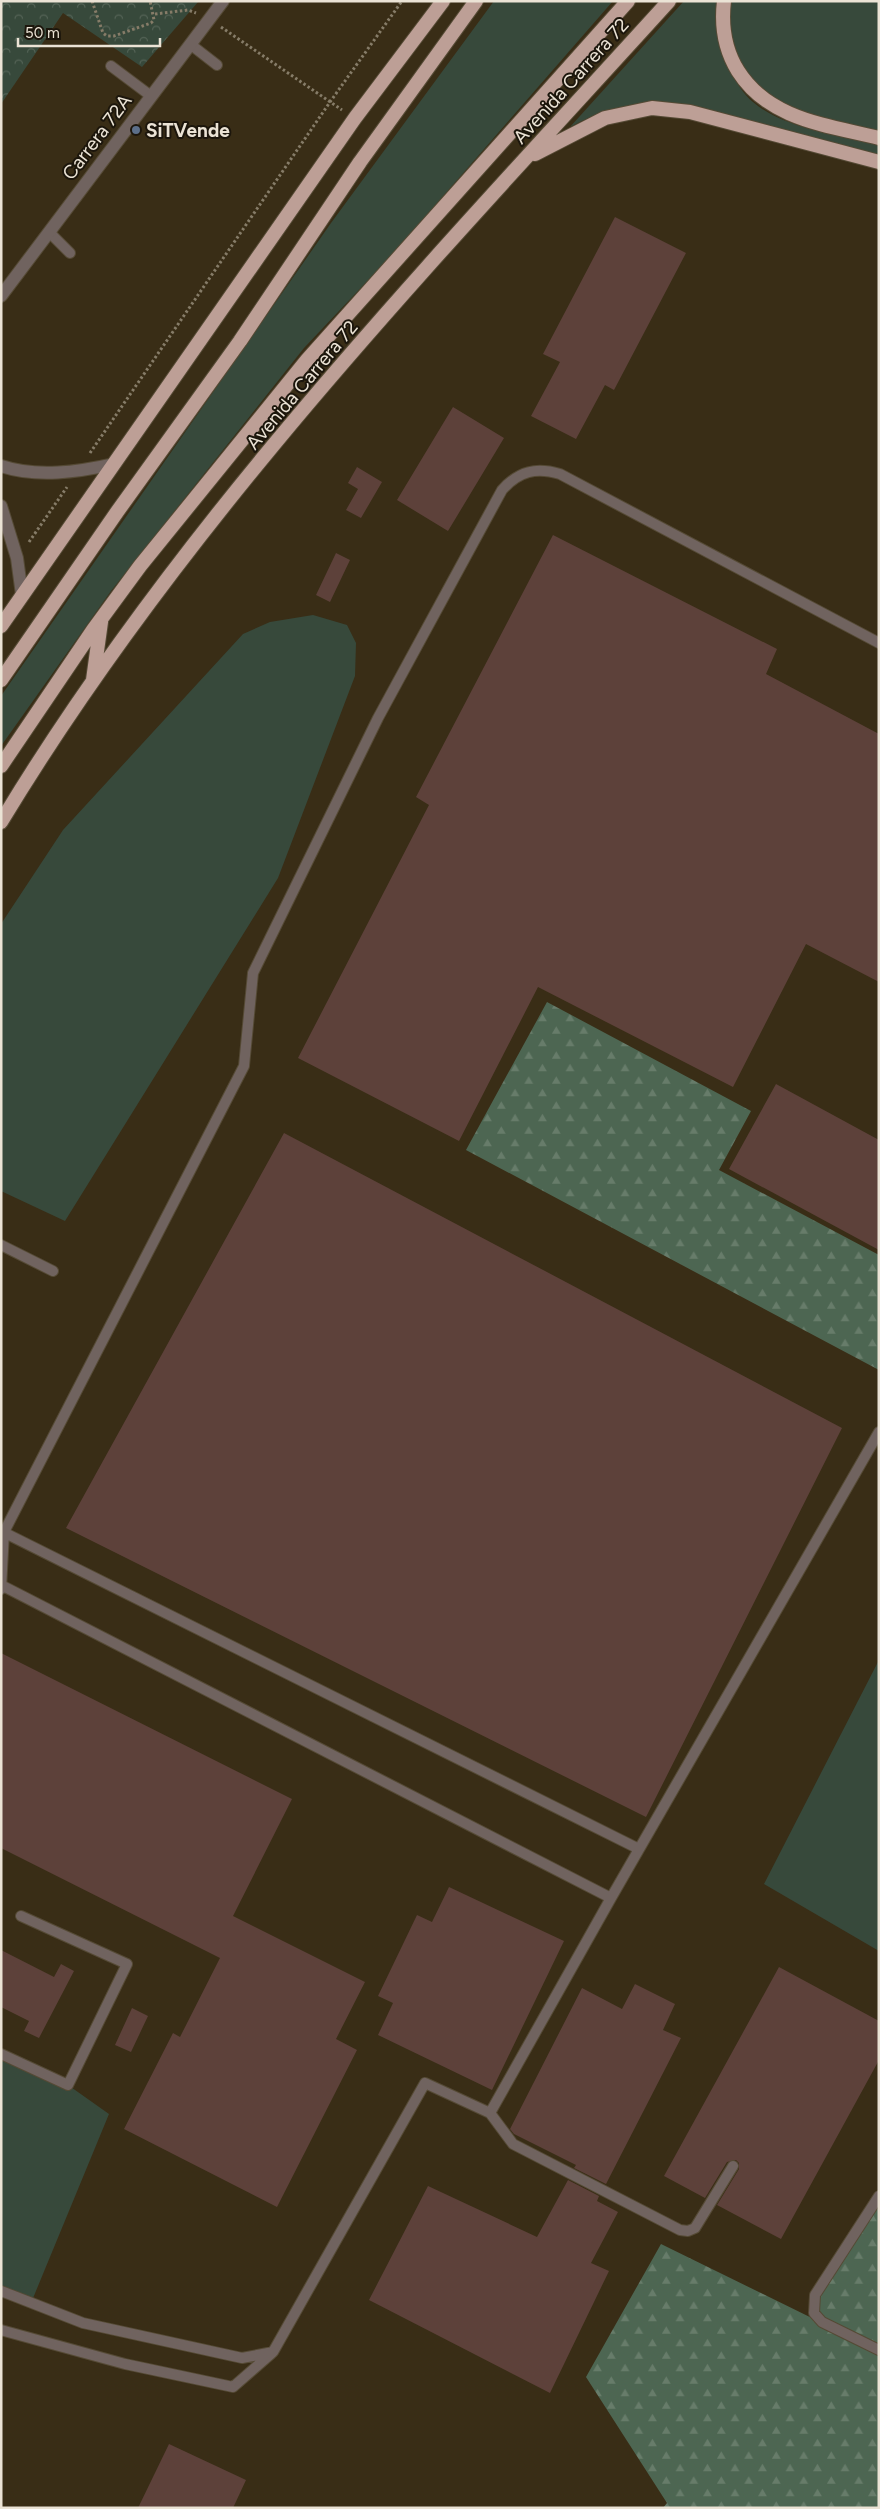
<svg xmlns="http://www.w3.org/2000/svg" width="880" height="2509" viewBox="0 0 880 2509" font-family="Figtree,sans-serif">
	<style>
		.grass { fill: #37493b }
		.forest { fill: url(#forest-firs) }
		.park { fill: url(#park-crowns) }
		.building { fill: #5d413a }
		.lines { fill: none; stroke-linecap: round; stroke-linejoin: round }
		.service-casing { stroke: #554a35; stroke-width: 12 }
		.minor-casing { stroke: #554a35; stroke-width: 14 }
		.trunk-casing { stroke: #554a35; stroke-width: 16 }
		.path { stroke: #867c68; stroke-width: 3; stroke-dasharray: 2.5 2.5; stroke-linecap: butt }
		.service { stroke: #70635f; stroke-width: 10 }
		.minor { stroke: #70635f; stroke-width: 12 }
		.trunk { stroke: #bd9f96; stroke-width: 14 }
		.service-dot { fill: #5c6f8a; stroke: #1c160c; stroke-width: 2 }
		.labels { text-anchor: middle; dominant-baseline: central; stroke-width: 4; stroke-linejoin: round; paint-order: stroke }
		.street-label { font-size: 19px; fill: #ebe3d5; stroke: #1c160c }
		.poi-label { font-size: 19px; font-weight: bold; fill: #ebe3d5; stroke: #1c160c; text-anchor: start }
	</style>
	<defs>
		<pattern id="forest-firs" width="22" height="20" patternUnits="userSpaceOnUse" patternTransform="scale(1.25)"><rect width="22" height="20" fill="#4d6652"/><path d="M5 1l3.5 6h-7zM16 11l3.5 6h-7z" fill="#677c6a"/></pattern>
		<pattern id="park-crowns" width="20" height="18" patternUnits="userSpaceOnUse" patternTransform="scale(1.25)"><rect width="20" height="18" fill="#37493b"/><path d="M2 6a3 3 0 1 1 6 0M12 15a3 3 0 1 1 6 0" fill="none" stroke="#546356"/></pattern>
	</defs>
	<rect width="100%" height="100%" fill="#392d16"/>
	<path class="grass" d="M494 1H613L391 256 304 348 111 591 1 746V696L331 223Z
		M684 1H717C714 27 718 52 732 75 738 84 744 95 753 102 784 129 840 135 879 145V155L700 107C651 99 614 103 570 127Z
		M731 1H879V131C846 123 809 118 779 103 743 84 726 39 731 1Z
		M313 615 347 625 356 643 355 676 278 878 65 1221 1 1191V924L63 830 243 634 270 622Z
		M879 1660V1951L764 1884Z
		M1 2054 68 2085 109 2114 31 2303 1 2291Z"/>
	<path class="forest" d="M547 1002 751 1111 719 1170 879 1255V1370L466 1150Z
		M879 2196V2350L822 2322 815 2295Z
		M661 2244 879 2351V2508H663L667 2503 586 2377Z"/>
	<path class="park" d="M1 1H197L198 2 142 67 63 13 1 104Z"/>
	<path class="building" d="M615 217 686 253 614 390 605 385 576 439 531 416 560 362 543 354Z
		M453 407 504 438 448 531 397 500Z
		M357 467 382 482 361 518 346 510 358 489 348 483Z
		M553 535 777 649 766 674 879 734V982L806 944 733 1087 538 987 459 1141 298 1058 429 805 416 797Z
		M336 553 350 560 330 602 316 595Z
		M776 1084 879 1140V1250L729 1169Z
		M284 1133 842 1428 646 1817 66 1528Z
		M1 1653 292 1799 233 1916 365 1982 336 2039 357 2050 277 2207 124 2129 173 2033 180 2037 220 1958 1 1848Z
		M449 1887 564 1941 492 2090 378 2035 393 2003 378 1996 417 1915 432 1922Z
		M1 1950 54 1977 61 1964 74 1971 39 2038 24 2031 29 2021 1 2007Z
		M779 1967 879 2021V2060L781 2239 717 2205 739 2169V2163L736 2160 727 2162 705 2198 664 2176Z
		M635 1984 675 2004 663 2030 681 2038 606 2184 574 2168 576 2165 514 2134 510 2129 582 1988 622 2009Z
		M132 2008 148 2016 131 2052 115 2045Z
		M568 2180 599 2196 597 2201 618 2212 591 2263 609 2271 550 2393 369 2300 428 2186 537 2237Z
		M169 2444 246 2480 233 2508H138Z"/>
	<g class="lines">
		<defs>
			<path id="service" d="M190 44 217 65
				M111 66 151 96
				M49 232 70 253
				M1 1245 53 1271
				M1 1531 639 1849
				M1 1585 611 1898
				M1 1589 4 1532 244 1066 253 973 378 718 502 490C519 471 536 467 560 474L879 643
				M1 2054 68 2085 127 1964 21 1916
				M490 2113 513 2144 680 2230 688 2231 695 2228 733 2166
				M879 2196 815 2295 814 2313 822 2322 879 2350
				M1 2291 83 2323 242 2358 273 2352 425 2083 490 2113 611 1898 879 1432
				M1 2330 125 2364 233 2387 272 2353"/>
			<path id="minor" d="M1 296 223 1
				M1 466C37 478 78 472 114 464
				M1 506 17 558 22 595"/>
			<path id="trunk" d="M724 1C721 26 725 50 738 71 769 120 827 125 879 138
				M535 154 605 118 652 108 690 112 879 162
				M1 626 355 118 443 1
				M1 680 117 512 240 341 360 162 476 1
				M93 680 101 622
				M1 766 93 630 140 566 307 360 628 1
				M1 822C184 519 432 262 669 1"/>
		</defs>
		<use href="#service" class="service-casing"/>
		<use href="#minor" class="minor-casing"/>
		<use href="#trunk" class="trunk-casing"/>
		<path class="path" d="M92 1 103 33 107 36H114L151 23 154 20 150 1
			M155 14 188 10 196 13
			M221 27 342 110
			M90 453 330 102 402 1
			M29 542 67 487"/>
		<use href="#service" class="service"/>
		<use href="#minor" class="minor"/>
		<use href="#trunk" class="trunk"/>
	</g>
	<circle class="service-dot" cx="136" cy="130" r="5"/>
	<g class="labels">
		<g class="street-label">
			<text transform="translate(571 81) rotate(-48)">Avenida Carrera 72</text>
			<text transform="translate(97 137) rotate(-53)">Carrera 72A</text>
			<text transform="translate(302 385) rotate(-50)">Avenida Carrera 72</text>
		</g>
		<g class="poi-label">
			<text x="146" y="130">SiTVende</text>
		</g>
	</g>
	<rect width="880" height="2509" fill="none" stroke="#ebe3d5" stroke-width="5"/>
	<path d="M18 38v8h142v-8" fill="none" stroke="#ebe3d5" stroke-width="2.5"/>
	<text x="25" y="38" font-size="15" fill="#ebe3d5" stroke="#1c160c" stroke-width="4" paint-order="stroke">50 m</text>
</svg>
